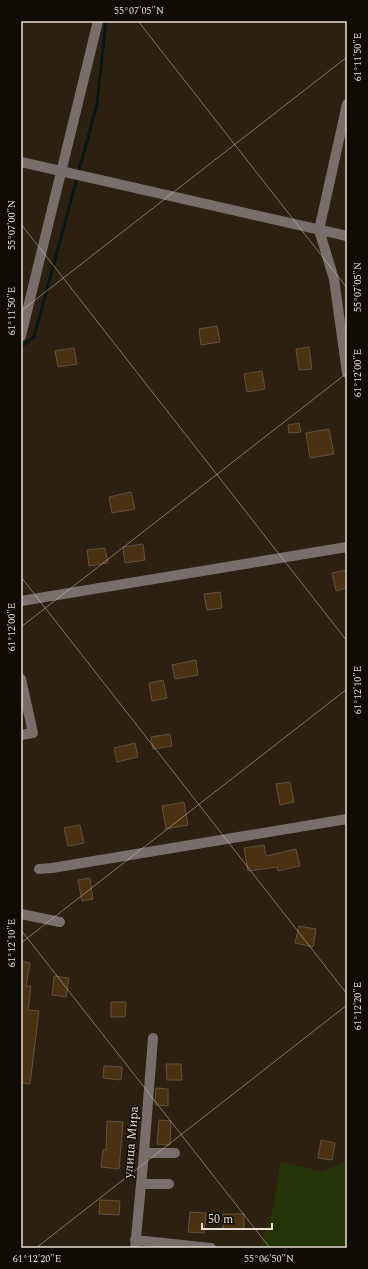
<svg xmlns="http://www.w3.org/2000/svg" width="368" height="1269" viewBox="0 0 368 1269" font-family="Spectral,serif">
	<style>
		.green { fill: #243308 }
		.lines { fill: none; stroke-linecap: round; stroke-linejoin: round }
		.stream { stroke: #091618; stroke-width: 3 }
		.building { fill: #4a3112; stroke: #60513f }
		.minor { stroke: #7a6d6c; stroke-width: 10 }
		.ticks { fill: none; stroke: #e6ddd2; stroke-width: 1; stroke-opacity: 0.45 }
		.labels { text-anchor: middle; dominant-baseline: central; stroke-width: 3; stroke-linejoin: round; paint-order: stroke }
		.street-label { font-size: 13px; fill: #e6ddd2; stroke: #110b05 }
		.neatline { fill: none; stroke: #e6ddd2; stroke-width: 1.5 }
		.ticks-label { font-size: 10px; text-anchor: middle; fill: #e6ddd2 }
	</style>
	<rect width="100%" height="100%" fill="#2e2010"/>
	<path class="green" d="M347 1161V1248H260L274 1206 280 1162 322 1171Z"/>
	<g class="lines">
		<path class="stream" d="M21 346 34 337 97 104 106 21"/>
	</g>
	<path class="building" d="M217 326 220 342 201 345 199 329Z
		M309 347 312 369 299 370 296 349Z
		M74 348 77 364 58 367 55 351Z
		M262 371 265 389 247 392 244 374Z
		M299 423 301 432 289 433 288 425Z
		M329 429 334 454 310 458 306 433Z
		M131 492 135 509 112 513 109 497Z
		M143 544 145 560 125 563 123 547Z
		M105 548 108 563 89 566 87 550Z
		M347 570V588L336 591 332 573Z
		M220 592 222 608 207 610 204 594Z
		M196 660 198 675 175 679 172 665Z
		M163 680 167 698 152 701 149 683Z
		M170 734 172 746 153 749 151 737Z
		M135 743 138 757 117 762 114 748Z
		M290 782 294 802 280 805 276 784Z
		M184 802 188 825 166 829 162 806Z
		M80 825 84 843 68 846 64 828Z
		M264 845 266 856 296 849 300 866 278 871 277 867 248 871 244 848Z
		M90 878 93 899 82 901 78 880Z
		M299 926 316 929 313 947 295 943Z
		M21 961 30 963 26 986H31L28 1010 39 1011 30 1084 21 1083Z
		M54 976 69 978 66 997 52 995Z
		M111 1002H126L125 1017H111Z
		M166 1064H181L182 1080H167Z
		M104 1066 122 1067 121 1080 103 1078Z
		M156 1088 168 1089V1106L155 1105Z
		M159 1120 171 1121 170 1145 157 1144Z
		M107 1121 123 1122 119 1169 101 1167 103 1150H106Z
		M321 1140 335 1143 332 1160 318 1158Z
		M100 1200 120 1201 119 1215 99 1214Z
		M190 1212 206 1213 204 1233 188 1232Z
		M223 1214H244V1229H223Z"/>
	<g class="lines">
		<path class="minor" d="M347 104 319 230 334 279 347 373
			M21 162 347 236
			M21 336 98 21
			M21 601 347 547
			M21 679 33 733 21 735
			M39 869 52 868 347 819
			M21 914 60 922
			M144 1153H175
			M141 1184H169
			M135 1240 211 1248
			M135 1248 144 1153 153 1038"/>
	</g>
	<path class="ticks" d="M138 21 347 288M21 224 347 641M21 311 347 57M21 577 347 994M21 627 347 373M21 930 270 1248M21 943 347 689M36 1248 347 1005"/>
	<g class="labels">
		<g class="street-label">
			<text transform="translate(131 1142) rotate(-85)">улица Мира</text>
		</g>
	</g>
	<rect width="368" height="1269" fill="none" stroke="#110b05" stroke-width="44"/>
	<path d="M202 1223v6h70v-6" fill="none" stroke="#e6ddd2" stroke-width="2"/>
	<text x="208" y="1223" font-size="12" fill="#e6ddd2" stroke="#110b05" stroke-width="3" paint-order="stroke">50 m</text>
	<rect x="22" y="22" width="324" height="1225" class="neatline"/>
	<g class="ticks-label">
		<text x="139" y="14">55°07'05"N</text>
		<text transform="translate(357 57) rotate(-90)" y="4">61°11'50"E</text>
		<text transform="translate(11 225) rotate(-90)" y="4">55°07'00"N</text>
		<text transform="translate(357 287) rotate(-90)" y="4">55°07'05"N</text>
		<text transform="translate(11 311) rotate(-90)" y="4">61°11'50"E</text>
		<text transform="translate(357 373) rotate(-90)" y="4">61°12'00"E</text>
		<text transform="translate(11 627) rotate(-90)" y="4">61°12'00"E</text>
		<text transform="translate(357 690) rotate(-90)" y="4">61°12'10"E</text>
		<text transform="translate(11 943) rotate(-90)" y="4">61°12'10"E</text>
		<text transform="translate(357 1006) rotate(-90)" y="4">61°12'20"E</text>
		<text x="37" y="1262">61°12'20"E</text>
		<text x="269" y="1262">55°06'50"N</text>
	</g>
</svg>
